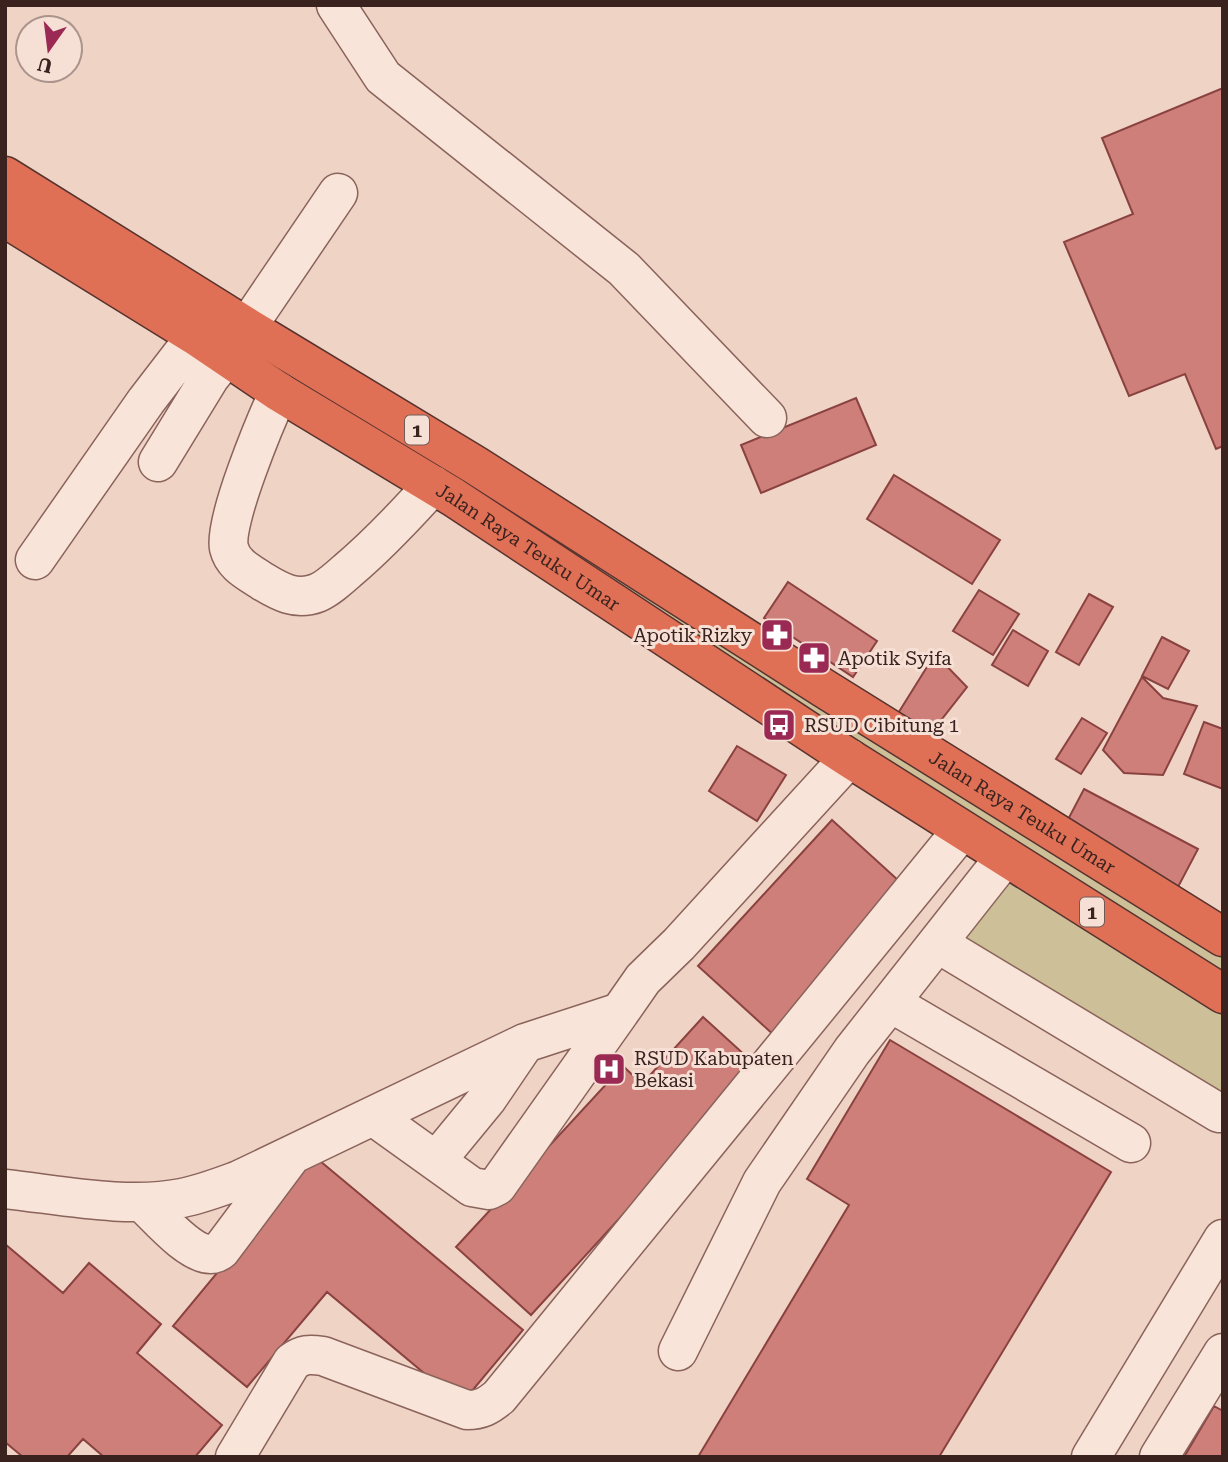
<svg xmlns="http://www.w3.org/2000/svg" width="1228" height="1462" viewBox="0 0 1228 1462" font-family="'Roboto Serif',serif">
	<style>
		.grass { fill: #cdc099 }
		.building { fill: #ce7f7a; stroke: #8a4240; stroke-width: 2 }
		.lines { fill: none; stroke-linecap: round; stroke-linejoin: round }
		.minor-casing { stroke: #8a635b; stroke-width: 41 }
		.highway-casing { stroke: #58332f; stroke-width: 41 }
		.minor { stroke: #f9e4d9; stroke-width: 38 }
		.highway { stroke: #df7055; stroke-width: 38 }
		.labels { text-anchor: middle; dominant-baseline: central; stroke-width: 6; stroke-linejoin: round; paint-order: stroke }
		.shield { fill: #f6e0d5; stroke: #725b56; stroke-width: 2 }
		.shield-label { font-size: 18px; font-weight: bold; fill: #3a221f }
		.street-label { font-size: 19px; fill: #3a221f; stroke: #f6e0d5 }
		.poi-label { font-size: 19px; fill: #3a221f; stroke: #f6e0d5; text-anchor: start }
	</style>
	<rect width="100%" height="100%" fill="#efd3c5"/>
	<path class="grass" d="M247 327 1223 937V1115L937 943 1004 858 279 392Z"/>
	<path class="building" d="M1223 88V446L1216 449 1185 374 1129 396 1064 242 1133 214 1102 138Z
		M856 398 876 445 761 493 741 445Z
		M894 475 1000 540 972 584 867 519Z
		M788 582 877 641 853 677 764 618Z
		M979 590 1019 614 993 655 953 631Z
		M1089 594 1113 607 1079 665 1056 652Z
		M1013 630 1048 651 1028 686 992 665Z
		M1162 637 1189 651 1168 689 1142 676Z
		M935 654 967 687 927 738 897 715Z
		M1142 677 1163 698 1197 706 1163 775 1124 773 1103 750Z
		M1082 718 1107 733 1081 774 1056 759Z
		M1204 722 1223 729V789L1184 774Z
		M737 746 786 775 757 821 709 791Z
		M1084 789 1198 849 1178 887 1064 827Z
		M832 820 910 891 776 1037 698 966Z
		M703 1017 758 1067 531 1315 456 1247 623 1066 642 1084Z
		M890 1040 1111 1172 939 1457H698L849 1205 807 1179Z
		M314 1156 523 1330 461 1404 327 1292 247 1387 173 1326Z
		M5 1244 63 1293 89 1263 161 1324 137 1353 222 1425 195 1457H104L83 1439 67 1457H23L5 1442Z
		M1214 1406 1223 1411V1457H1184Z"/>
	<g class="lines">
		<defs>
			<path id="minor" d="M336 5 383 77 624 269 767 418
				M247 327 338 193
				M279 392C266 420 223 522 229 548 233 565 249 572 262 581 280 592 296 601 317 593 327 589 338 579 347 571 378 545 406 515 433 485
				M158 462 210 377 227 356
				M35 560 146 401 196 336
				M937 943 1219 1113
				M891 1003 1131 1143
				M373 1116 472 1187 489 1190 497 1186 620 1012
				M436 1161 487 1099 525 1043
				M5 1189C61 1195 127 1209 182 1198 202 1194 220 1187 239 1180L525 1043 620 1012 643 979 679 944 849 758
				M142 1202C157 1216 190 1255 211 1254 214 1254 219 1252 221 1250L289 1159
				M678 1351 762 1182 852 1051 1005 857
				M235 1457 292 1362C303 1354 309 1354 323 1356L467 1410C481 1410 488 1406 499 1397L962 830
				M1091 1457 1223 1239
				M1159 1457 1223 1353"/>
			<g id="highway">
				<path id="s1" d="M5 176 247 327 475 465 825 689 1223 937"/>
				<path id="s2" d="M5 218 196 336 279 392 453 497 849 758 1223 994"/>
			</g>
		</defs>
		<use href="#minor" class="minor-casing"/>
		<use href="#highway" class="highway-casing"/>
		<use href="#minor" class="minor"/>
		<use href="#highway" class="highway"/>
	</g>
	<defs>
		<symbol id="pharmacy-square" viewBox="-11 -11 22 22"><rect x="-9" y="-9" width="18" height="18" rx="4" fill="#9a2a53" stroke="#f6e0d5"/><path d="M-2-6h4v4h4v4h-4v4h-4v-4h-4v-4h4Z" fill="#fff"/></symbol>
		<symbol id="bus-square" viewBox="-11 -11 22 22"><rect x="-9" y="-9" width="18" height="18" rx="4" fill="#9a2a53" stroke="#f6e0d5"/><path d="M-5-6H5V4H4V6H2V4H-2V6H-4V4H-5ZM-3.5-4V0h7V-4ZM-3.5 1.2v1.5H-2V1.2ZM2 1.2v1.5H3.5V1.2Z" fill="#fff"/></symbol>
		<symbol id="hospital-square" viewBox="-11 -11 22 22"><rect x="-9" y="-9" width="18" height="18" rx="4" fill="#9a2a53" stroke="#f6e0d5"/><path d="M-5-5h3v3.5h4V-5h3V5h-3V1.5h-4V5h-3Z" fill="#fff"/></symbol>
	</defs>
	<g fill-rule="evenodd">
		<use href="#pharmacy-square" x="758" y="616" width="38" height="38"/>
		<use href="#pharmacy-square" x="795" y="639" width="38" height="38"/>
		<use href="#bus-square" x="760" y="706" width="38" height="38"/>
		<use href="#hospital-square" x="590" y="1050" width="38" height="38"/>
	</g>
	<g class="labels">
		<g class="shield">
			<rect x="405" y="415.5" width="24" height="29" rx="5"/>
			<rect x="1080" y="897.5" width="24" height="29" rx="5"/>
		</g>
		<g class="shield-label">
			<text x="417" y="430">1</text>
			<text x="1092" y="912">1</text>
		</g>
		<g class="street-label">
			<text stroke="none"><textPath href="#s2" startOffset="618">Jalan Raya Teuku Umar</textPath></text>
			<text stroke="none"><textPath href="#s1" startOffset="1200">Jalan Raya Teuku Umar</textPath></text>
		</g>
		<g class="poi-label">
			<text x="752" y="635" text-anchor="end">Apotik Rizky</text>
			<text x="838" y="658">Apotik Syifa</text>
			<text x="804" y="725">RSUD Cibitung 1</text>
			<text x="634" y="1058">RSUD Kabupaten<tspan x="634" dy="22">Bekasi</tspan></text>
		</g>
	</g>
	<rect width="1228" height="1462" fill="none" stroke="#3a221f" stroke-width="14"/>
	<g transform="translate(49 49) rotate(194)"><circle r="33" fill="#f6e0d5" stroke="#ab948c" stroke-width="2"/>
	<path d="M0-5L12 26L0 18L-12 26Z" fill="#9a2a53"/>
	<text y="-10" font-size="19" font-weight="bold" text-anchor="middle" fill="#3a221f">U</text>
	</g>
</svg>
